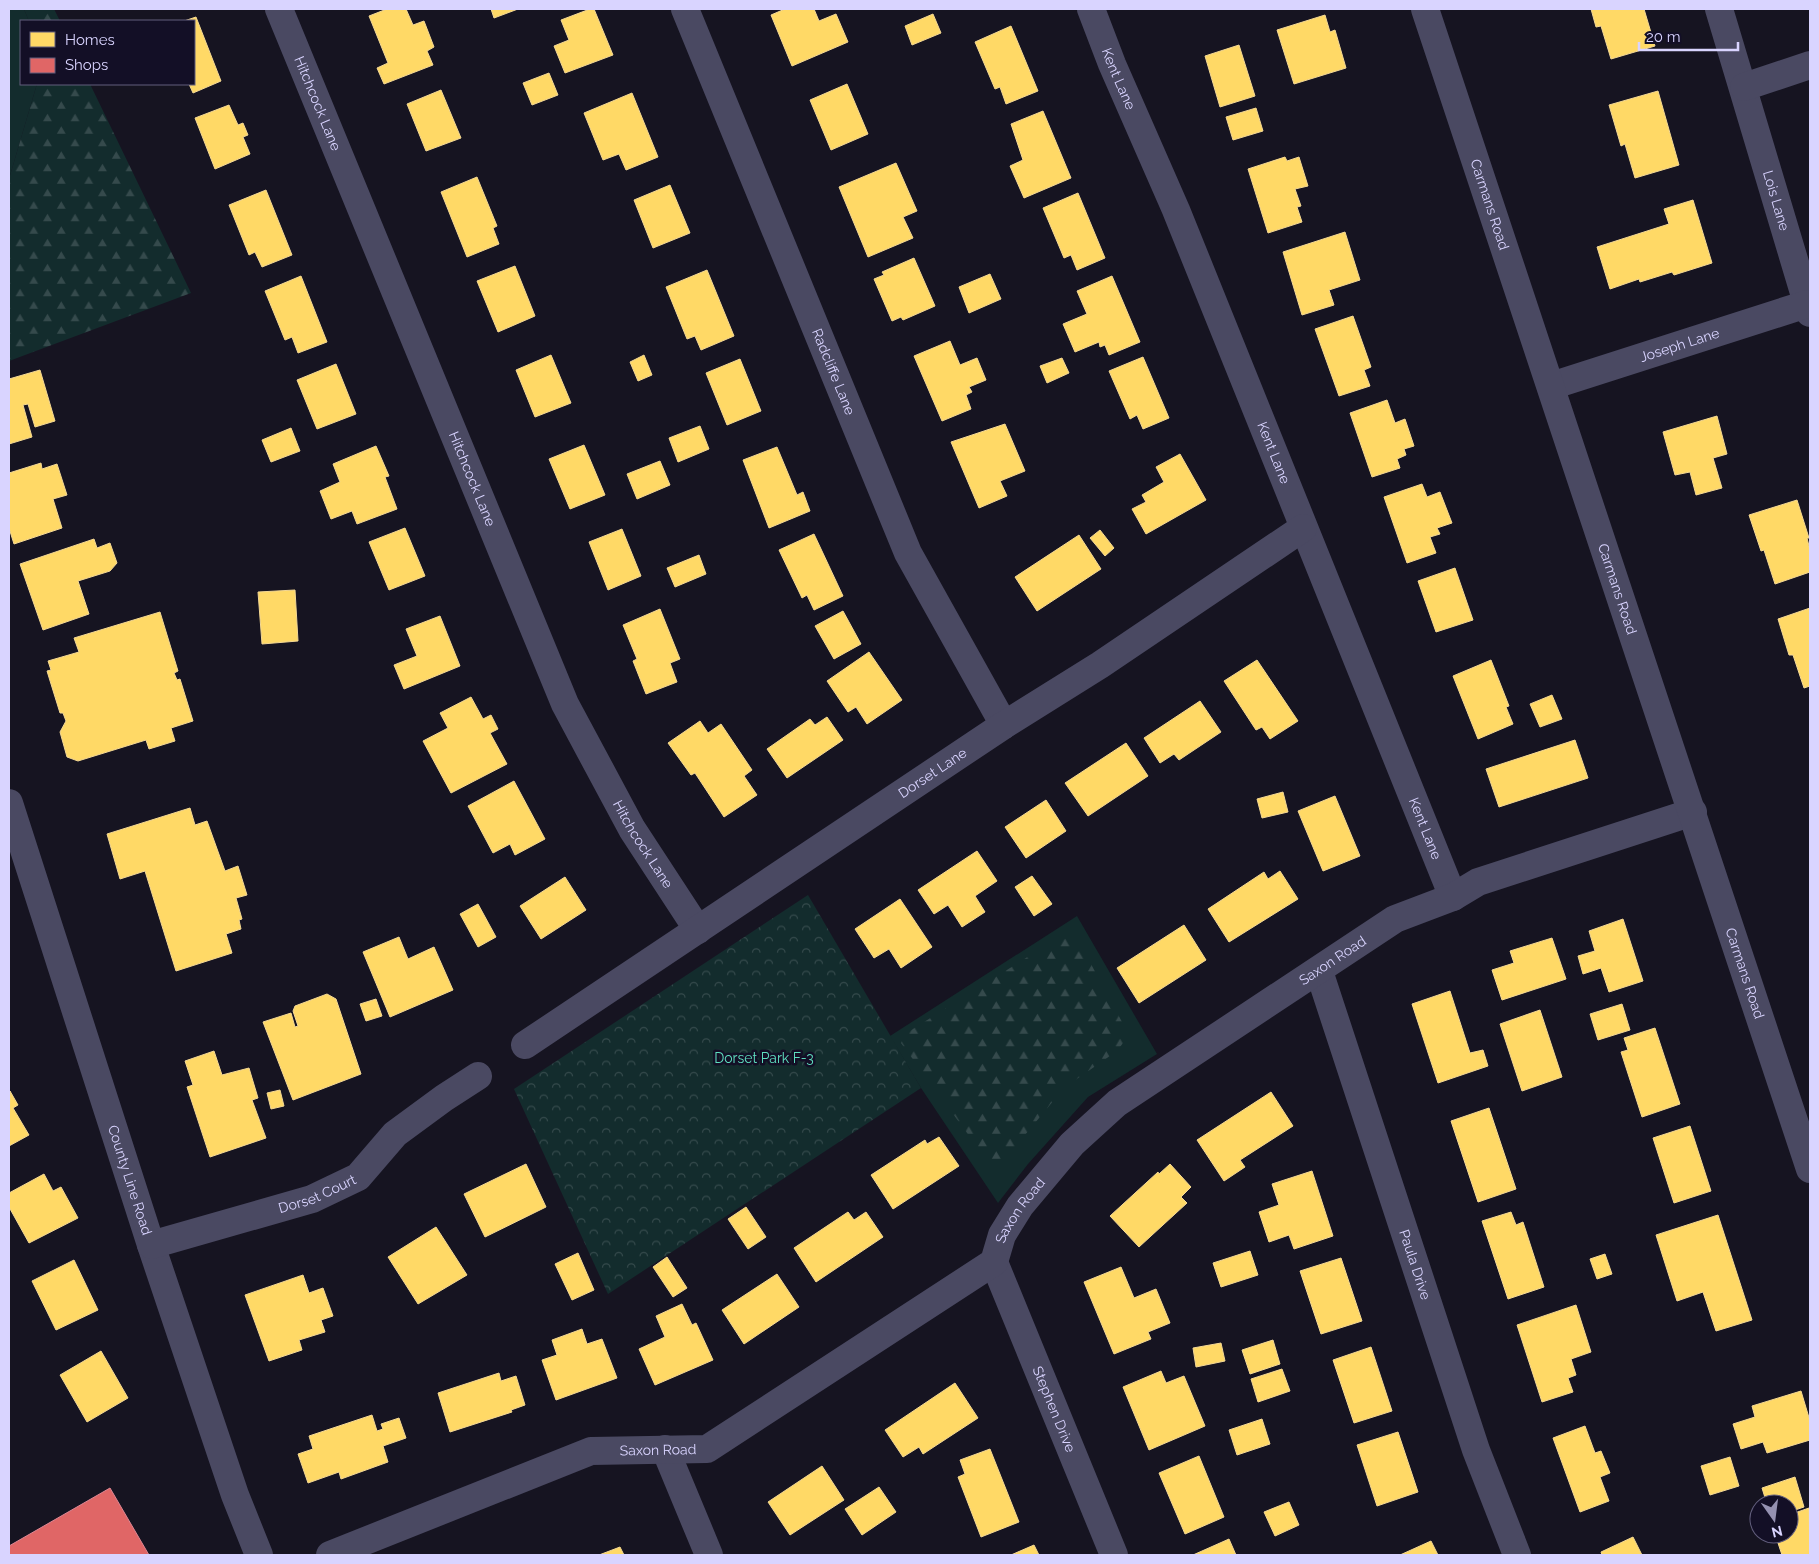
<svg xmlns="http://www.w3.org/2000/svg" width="1819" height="1564" viewBox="0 0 1819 1564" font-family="Raleway,sans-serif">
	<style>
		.grass { fill: #132c2d }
		.forest { fill: url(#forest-firs) }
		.park { fill: url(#park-crowns) }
		.homes { fill: #ffd966; stroke: #f4d894 }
		.shops { fill: #e06666; stroke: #de8794 }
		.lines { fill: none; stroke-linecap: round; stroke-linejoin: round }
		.minor { stroke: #4a4962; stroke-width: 28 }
		.tertiary { stroke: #4a4962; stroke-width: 28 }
		.labels { text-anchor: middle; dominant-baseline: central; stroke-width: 5; stroke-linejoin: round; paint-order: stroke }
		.street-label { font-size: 14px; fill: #d9d4ff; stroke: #130f26 }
		.park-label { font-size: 14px; fill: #5fe0c0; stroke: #130f26 }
	</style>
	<defs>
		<pattern id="forest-firs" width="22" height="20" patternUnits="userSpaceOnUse" patternTransform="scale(1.25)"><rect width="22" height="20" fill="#132c2d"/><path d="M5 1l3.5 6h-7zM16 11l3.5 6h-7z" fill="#354a4c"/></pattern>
		<pattern id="park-crowns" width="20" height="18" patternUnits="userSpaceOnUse" patternTransform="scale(1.25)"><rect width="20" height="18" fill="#132c2d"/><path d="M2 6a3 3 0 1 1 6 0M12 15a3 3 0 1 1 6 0" fill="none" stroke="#354a4c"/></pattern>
	</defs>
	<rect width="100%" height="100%" fill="#161421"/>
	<path class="grass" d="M9 9H24L29 21H21V84H37L9 179Z
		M1077 916 1157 1054 1088 1097 1028 1164 998 1203 921 1088 890 1036Z"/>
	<path class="forest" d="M24 9H54L60 21H29Z
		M37 84H90L191 293 9 361V179Z
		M1064 934 1077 938 1129 1035 1117 1051 1064 1088 1000 1165 992 1167 901 1043 905 1034Z"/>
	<path class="park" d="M808 895 921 1088 608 1294 514 1089Z"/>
	<path class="homes" d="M387 9H406L413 25 424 21 434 47 427 51 433 65 384 84 377 68 388 63 369 16Z
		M491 9H518L494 18Z
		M590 9H594L613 55 565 73 554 46 569 40 561 20Z
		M785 9H814L819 21 836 14 848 42 792 66 771 15Z
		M1591 9H1644L1655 46 1611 59 1601 26 1596 27Z
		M933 14 941 33 912 45 905 26Z
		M1325 15 1330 32 1335 30 1346 68 1294 84 1277 30Z
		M196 17 221 81 193 93 189 84H194V21H184Z
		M1011 26 1038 91 1006 104 1000 87 995 89 975 42Z
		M1239 45 1255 96 1220 107 1205 56Z
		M549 73 558 95 532 105 523 83Z
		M847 84 868 134 831 150 810 100Z
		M441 90 461 138 426 151 407 104Z
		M1658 91 1679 165 1635 178 1625 144 1621 146 1609 105Z
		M632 93 658 157 626 170 619 154 603 160 584 113Z
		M229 105 238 125 243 123 248 135 243 137 250 154 215 169 195 118Z
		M1256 108 1263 131 1233 140 1226 117Z
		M1043 111 1071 178 1024 198 1010 166 1023 160 1011 124Z
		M1285 157 1287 161 1299 157 1308 186 1295 189 1301 206 1297 207 1302 222 1268 233 1248 169Z
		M896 163 917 211 903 217 913 238 868 257 839 187Z
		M477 177 497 226 493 228 499 244 467 257 441 192Z
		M670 185 690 233 653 248 634 200Z
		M266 190 292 255 262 267 255 252 249 255 229 205Z
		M1078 193 1105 258 1077 270 1071 255 1064 258 1043 208Z
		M1693 200 1712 263 1674 275 1672 272 1640 282 1639 279 1610 289 1597 247 1669 224 1664 209Z
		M1345 232 1360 280 1329 290 1334 305 1302 315 1283 252Z
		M914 258 935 306 903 320 901 317 892 321 874 279 884 275 882 272Z
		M515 266 535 316 498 332 477 281Z
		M707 270 734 336 701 350 695 336 687 339 666 287Z
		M990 274 1001 299 969 313 959 287Z
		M301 276 327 342 298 353 292 337 285 340 265 291Z
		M1112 276 1140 342 1109 355 1105 345 1100 347 1099 342 1075 352 1063 324 1087 314 1077 291Z
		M1353 316 1371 367 1364 370 1370 386 1339 396 1315 329Z
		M950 341 960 365 977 358 986 380 969 387 972 392 966 395 971 409 942 421 914 356Z
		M551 355 571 403 535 417 516 370Z
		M644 355 652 375 638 381 630 362Z
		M1143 357 1169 418 1143 429 1137 415 1130 419 1109 371Z
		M1062 358 1069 373 1047 383 1040 366Z
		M740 359 761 411 727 425 706 373Z
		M336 364 356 414 317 429 297 380Z
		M40 370 55 421 35 427 28 404 23 405 32 437 9 444V379Z
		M1387 400 1395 423 1405 419 1414 446 1404 449 1406 455 1397 459 1400 468 1372 477 1350 413Z
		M1717 416 1727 454 1713 458 1722 488 1696 495 1690 472 1675 475 1663 432Z
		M1005 424 1025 471 1000 481 1007 496 979 508 951 442Z
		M700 426 709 449 678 462 669 438Z
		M291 428 300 451 271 462 262 440Z
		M584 445 605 495 570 509 549 459Z
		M376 446 389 476 385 477 397 509 357 524 352 511 331 519 320 491 340 482 333 464Z
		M777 447 797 495 803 492 810 511 769 528 743 460Z
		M1180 454 1206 500 1146 534 1132 509 1146 502 1142 495 1164 482 1156 467Z
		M660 461 670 485 637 499 627 474Z
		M41 463 42 469 57 464 67 495 53 499 62 528 14 544 9 528V473Z
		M1422 484 1427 497 1440 492 1452 523 1437 528 1440 534 1430 537 1436 553 1407 563 1384 497Z
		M1797 500 1809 538H1807L1810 550V572L1775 584 1764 550 1761 551 1749 515Z
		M405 528 425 576 389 590 369 542Z
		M622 529 641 576 608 590 589 542Z
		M1100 530 1114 548 1105 556 1090 538Z
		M814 534 843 596 814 610 807 595 802 598 779 550Z
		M1079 535 1101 569 1037 611 1015 577Z
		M94 539 97 548 110 543 117 563 110 571 78 581 89 614 43 630 20 564Z
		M699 555 706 574 675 587 667 568Z
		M1455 568 1473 620 1436 632 1418 581Z
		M295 590 298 641 262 644 258 592Z
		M1810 608V686L1804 688 1793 655H1789L1778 619Z
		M660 609 680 659 670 663 677 682 646 694 633 661 637 659 623 625Z
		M843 611 861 644 834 659 815 626Z
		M160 612 178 671 174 673 177 680 180 679 193 721 171 728 175 741 149 749 146 740 78 761 67 757 60 732 66 721 63 713H60L47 671 51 670 48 661 79 652 74 638Z
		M440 616 460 666 404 689 394 665 417 656 406 629Z
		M869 652 902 700 867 724 856 707 848 712 827 681Z
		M1257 660 1298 721 1270 739 1262 727 1256 730 1224 681Z
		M1491 660 1509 706 1506 707 1513 724 1478 739 1453 676Z
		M1552 695 1562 719 1540 727 1530 704Z
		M471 697 483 719 491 715 498 729 490 733 507 764 451 793 423 741 448 728 440 713Z
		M1200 701 1221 732 1179 760 1174 754 1160 763 1144 738Z
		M827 717 843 740 787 778 767 749 810 719 815 725Z
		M700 721 708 733 721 724 752 770 744 776 757 795 724 817 695 773 691 775 668 743Z
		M1575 740 1588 778 1499 807 1486 769Z
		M1126 743 1148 776 1088 816 1065 783Z
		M514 781 545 839 515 855 510 844 493 853 468 806Z
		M1283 792 1288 812 1262 818 1257 799Z
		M1335 796 1360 856 1323 871 1298 811Z
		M1046 800 1066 831 1026 858 1005 827Z
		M190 808 195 825 207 821 225 871 238 866 247 895 236 898 242 919 239 920 241 929 226 934 232 953 176 971 145 871 120 879 107 834Z
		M977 851 997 881 975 896 985 912 962 927 948 905 934 914 918 890Z
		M1280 871 1298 899 1229 942 1208 909 1264 872 1268 879Z
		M1032 876 1052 904 1034 916 1015 887Z
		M565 877 586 910 541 939 520 906Z
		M900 899 932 947 901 968 889 949 874 958 855 929Z
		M478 904 496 937 478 947 460 914Z
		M1623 919 1643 981 1609 992 1601 968 1583 974 1578 956 1595 951 1589 931Z
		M1184 925 1206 960 1139 1003 1117 968Z
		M399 937 408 959 434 947 453 990 390 1017 363 952Z
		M1552 938 1566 979 1502 1000 1492 970 1514 963 1510 951Z
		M1450 991 1470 1053 1483 1050 1488 1066 1438 1083 1412 1004Z
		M327 994 336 999 361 1074 293 1100 263 1022 291 1013 295 1027 298 1026 293 1011 295 1006Z
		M376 999 382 1016 366 1021 360 1004Z
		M1622 1004 1630 1030 1598 1040 1590 1014Z
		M1540 1010 1562 1077 1522 1091 1500 1024Z
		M1655 1028 1680 1104 1642 1117 1621 1052 1628 1050 1624 1038Z
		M214 1051 222 1075 249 1068 258 1098 252 1100 266 1138 210 1157 187 1087 193 1085 185 1061Z
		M280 1090 284 1106 271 1109 267 1093Z
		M10 1091 18 1105 13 1108 29 1135 9 1146Z
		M1271 1092 1293 1126 1240 1160 1245 1167 1224 1181 1197 1140Z
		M1489 1108 1516 1189 1478 1202 1451 1121Z
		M1690 1126 1711 1191 1674 1203 1653 1138Z
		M939 1137 959 1166 893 1209 871 1175 925 1140 927 1144Z
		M526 1164 546 1207 485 1237 464 1194Z
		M1170 1164 1191 1187 1181 1197 1187 1203 1139 1247 1110 1216 1158 1172 1159 1174Z
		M1312 1171 1333 1236 1294 1249 1289 1235 1269 1242 1259 1212 1279 1205 1272 1184Z
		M44 1174 53 1191 61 1187 78 1218 29 1243 9 1207V1193Z
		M746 1207 766 1237 748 1249 728 1219Z
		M848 1212 854 1220 866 1212 883 1237 816 1282 794 1248Z
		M1511 1212 1516 1225 1523 1222 1544 1287 1508 1299 1482 1221Z
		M1718 1215 1752 1320 1716 1331 1703 1292 1677 1301 1656 1235Z
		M436 1227 467 1275 418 1304 388 1257Z
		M1250 1251 1258 1275 1221 1287 1213 1263Z
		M578 1253 594 1290 572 1300 555 1264Z
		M1605 1254 1612 1274 1597 1279 1590 1259Z
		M667 1257 687 1288 673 1297 653 1267Z
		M1341 1258 1362 1321 1321 1334 1300 1271Z
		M74 1260 98 1310 56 1330 32 1281Z
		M1121 1267 1134 1298 1156 1289 1170 1323 1148 1332 1151 1339 1114 1354 1084 1282Z
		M777 1274 799 1307 744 1344 722 1310Z
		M303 1275 309 1293 323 1288 333 1316 321 1320 325 1332 299 1340 302 1350 269 1361 245 1295Z
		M682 1304 692 1325 696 1323 713 1360 655 1385 639 1349 665 1337 656 1316Z
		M1576 1305 1591 1352 1571 1359 1576 1375 1568 1378 1573 1392 1542 1402 1517 1325Z
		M582 1329 587 1344 602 1339 617 1378 556 1400 542 1360 557 1355 552 1340Z
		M1273 1340 1280 1364 1250 1374 1242 1350Z
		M1221 1343 1225 1361 1196 1367 1193 1348Z
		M1371 1347 1392 1411 1354 1423 1333 1360Z
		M101 1351 128 1398 87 1422 60 1375Z
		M1282 1369 1290 1391 1258 1402 1251 1379Z
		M1161 1371 1166 1383 1184 1376 1205 1426 1149 1450 1123 1387Z
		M499 1373 501 1381 516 1376 525 1405 511 1410 512 1412 450 1432 438 1393Z
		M955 1383 978 1418 923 1454 919 1447 903 1457 885 1430Z
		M1801 1391 1810 1421V1440L1767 1453 1763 1442 1741 1449 1733 1424 1755 1417 1752 1406Z
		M372 1415 377 1431 383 1429 381 1424 399 1418 406 1438 383 1446 388 1462 341 1479 339 1472 308 1483 298 1454 313 1449 309 1436Z
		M1262 1419 1270 1444 1237 1455 1229 1430Z
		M1585 1426 1595 1453 1601 1451 1610 1473 1600 1477 1609 1501 1580 1512 1553 1438Z
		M1398 1432 1418 1492 1377 1506 1357 1445Z
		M990 1449 1019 1522 981 1537 958 1477 965 1474 960 1460Z
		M1199 1456 1224 1517 1185 1534 1159 1473Z
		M1730 1457 1739 1486 1710 1495 1701 1466Z
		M822 1466 844 1500 790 1535 768 1502Z
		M1795 1477 1804 1507 1789 1512V1504H1767L1762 1488Z
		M879 1487 896 1512 862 1535 845 1509Z
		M1289 1502 1299 1525 1275 1536 1264 1512Z
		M1809 1508 1810 1555H1782L1775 1534H1789V1515Z
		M1633 1537 1642 1555H1602L1601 1552Z
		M1229 1539 1236 1555H1193Z
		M1431 1541 1438 1555H1400Z
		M1034 1545 1039 1555H1011Z
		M620 1547 624 1555H599Z"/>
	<path class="shops" d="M110 1488 149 1555H9V1546Z"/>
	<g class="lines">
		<g class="minor">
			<path id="s1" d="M279 9 565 704 632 829 698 930"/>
			<path id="s2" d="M685 9 908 553 1004 725"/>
			<path id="s3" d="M1091 9 1112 64 1176 210 1453 897"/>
			<path id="s4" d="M1719 9 1810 313"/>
			<path d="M1744 87 1810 65"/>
			<path id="s5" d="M1551 386 1807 304"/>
			<path id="s6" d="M9 803 151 1245 235 1495 259 1555"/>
			<path id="s7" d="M1319 971 1476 1450 1517 1555"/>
			<path id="s8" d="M525 1045 1004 725 1100 665 1303 528"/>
			<path id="s9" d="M151 1245 312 1199 358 1177 395 1134 444 1098 478 1076"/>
			<path id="s10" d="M994 1262 1114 1555"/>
			<path d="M665 1449 709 1555"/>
			<path id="s11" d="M330 1555 591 1451 707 1449 994 1262 1002 1235 1020 1206 1072 1144 1117 1103 1395 919 1453 897 1478 882 1693 812"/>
		</g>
		<path class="tertiary" id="s12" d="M1425 9 1810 1169"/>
	</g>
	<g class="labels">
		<g class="street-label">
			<text stroke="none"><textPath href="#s3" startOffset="75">Kent Lane</textPath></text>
			<text stroke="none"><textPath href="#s1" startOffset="102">Hitchcock Lane</textPath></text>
			<text stroke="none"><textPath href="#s4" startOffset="200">Lois Lane</textPath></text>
			<text stroke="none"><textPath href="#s12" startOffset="206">Carmans Road</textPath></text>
			<text stroke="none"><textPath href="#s5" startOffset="135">Joseph Lane</textPath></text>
			<text stroke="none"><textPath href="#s2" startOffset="392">Radcliffe Lane</textPath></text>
			<text stroke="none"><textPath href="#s3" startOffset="480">Kent Lane</textPath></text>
			<text stroke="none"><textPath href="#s1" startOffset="508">Hitchcock Lane</textPath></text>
			<text stroke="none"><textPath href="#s12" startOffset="611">Carmans Road</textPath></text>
			<text stroke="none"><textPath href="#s8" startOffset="490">Dorset Lane</textPath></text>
			<text stroke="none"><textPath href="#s3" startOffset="885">Kent Lane</textPath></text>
			<text stroke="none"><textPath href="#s1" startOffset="912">Hitchcock Lane</textPath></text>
			<text stroke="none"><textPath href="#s11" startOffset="1202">Saxon Road</textPath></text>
			<text stroke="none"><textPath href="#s12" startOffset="1016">Carmans Road</textPath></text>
			<text stroke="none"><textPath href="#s6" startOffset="396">County Line Road</textPath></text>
			<text stroke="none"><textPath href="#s9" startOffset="174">Dorset Court</textPath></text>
			<text stroke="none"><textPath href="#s11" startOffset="798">Saxon Road</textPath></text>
			<text stroke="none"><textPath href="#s7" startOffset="309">Paula Drive</textPath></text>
			<text stroke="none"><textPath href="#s10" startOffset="159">Stephen Drive</textPath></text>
			<text stroke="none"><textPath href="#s11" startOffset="348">Saxon Road</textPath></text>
		</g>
		<g class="park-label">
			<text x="764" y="1058">Dorset Park F-3</text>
		</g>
	</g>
	<rect width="1819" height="1564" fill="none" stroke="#d9d4ff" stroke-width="20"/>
	<rect x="20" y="20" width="175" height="65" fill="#130f26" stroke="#625e7d"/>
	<rect x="30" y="32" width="25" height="15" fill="#ffd966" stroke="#625e7d"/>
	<text x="65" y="45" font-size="15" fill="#d9d4ff">Homes</text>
	<rect x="30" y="58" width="25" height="15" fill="#e06666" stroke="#625e7d"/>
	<text x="65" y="70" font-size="15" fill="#d9d4ff">Shops</text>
	<g transform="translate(1774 1519) rotate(166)"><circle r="24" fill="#130f26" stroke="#625e7d"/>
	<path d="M0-4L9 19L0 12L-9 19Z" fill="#9591b1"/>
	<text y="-8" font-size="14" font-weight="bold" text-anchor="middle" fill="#d9d4ff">N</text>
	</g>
	<path d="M1639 42v8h99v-8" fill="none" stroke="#d9d4ff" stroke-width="2.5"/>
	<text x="1646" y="42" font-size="15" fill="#d9d4ff" stroke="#130f26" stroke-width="4" paint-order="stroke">20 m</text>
</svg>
